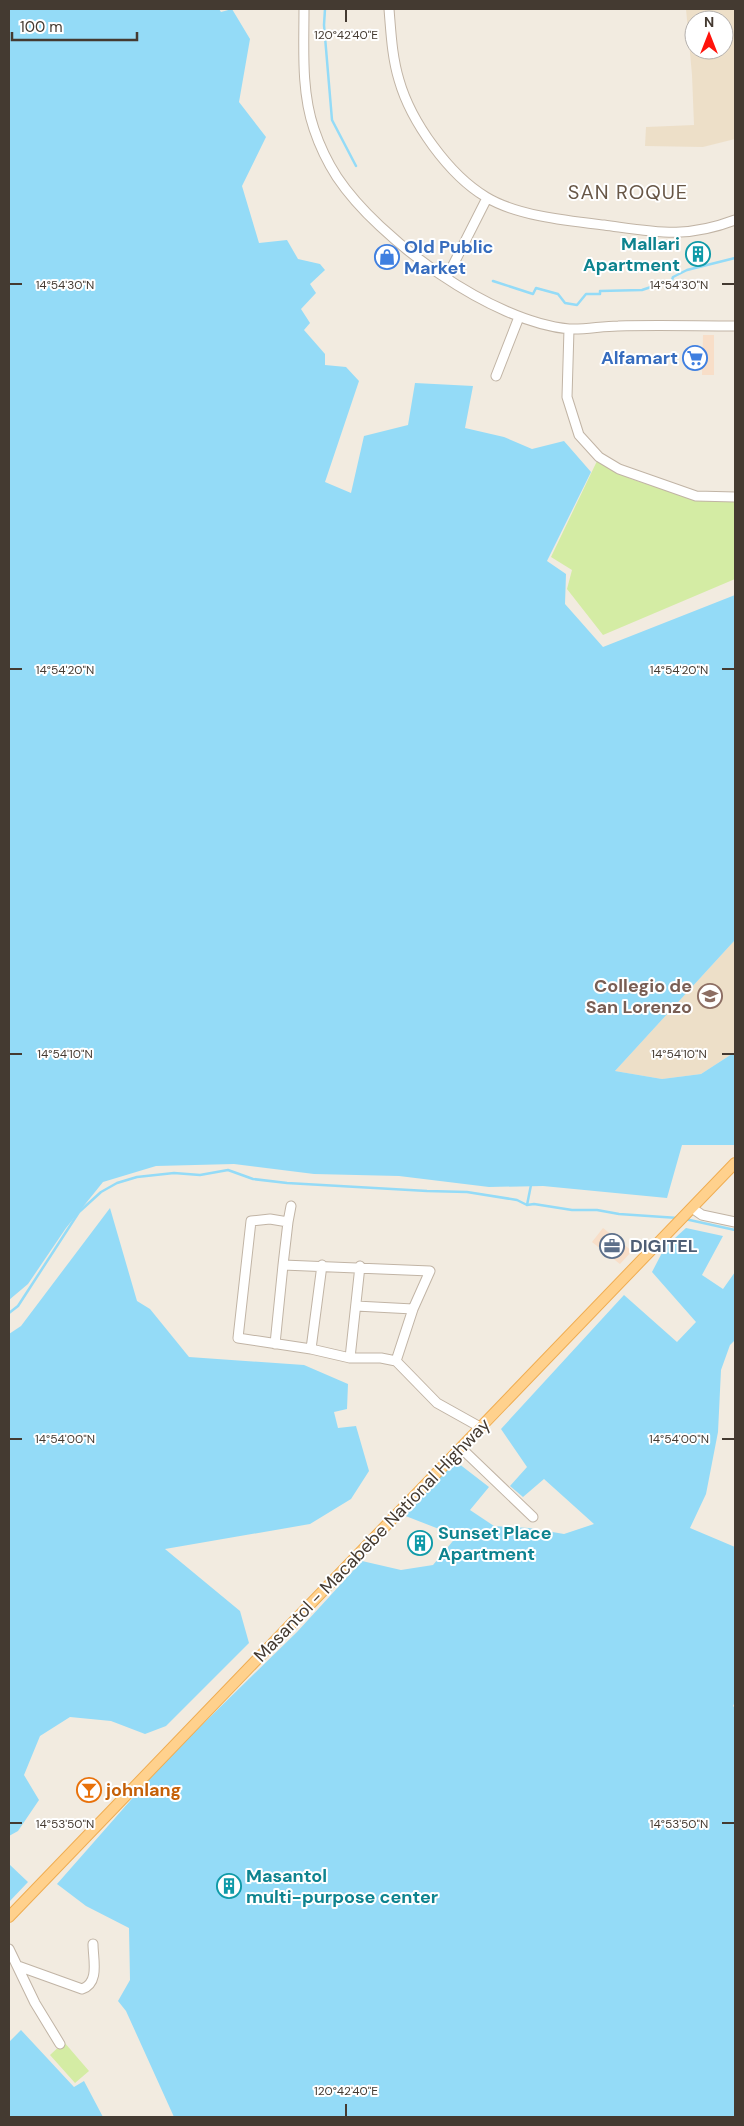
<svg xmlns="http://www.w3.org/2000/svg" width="744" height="2126" viewBox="0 0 744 2126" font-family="'DM Sans',sans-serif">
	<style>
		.commercial { fill: #f8dec8 }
		.education { fill: #eddfc8; fill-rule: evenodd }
		.green { fill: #d4eca4 }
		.water { fill: #94dbf7 }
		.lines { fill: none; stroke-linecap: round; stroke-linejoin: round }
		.stream { stroke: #94dbf7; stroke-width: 2.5 }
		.minor-casing { stroke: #c1b4a5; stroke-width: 11 }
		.major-casing { stroke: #f0ad51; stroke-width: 12 }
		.minor { stroke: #fff; stroke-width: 9 }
		.major { stroke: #ffd18d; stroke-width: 10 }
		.ticks { fill: none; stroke: #443a31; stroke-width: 2 }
		.labels { text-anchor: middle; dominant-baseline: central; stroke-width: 4; stroke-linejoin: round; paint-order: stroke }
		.culture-label { font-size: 18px; font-weight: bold; fill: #0d838f; stroke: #fff; text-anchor: start }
		.shop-label { font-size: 18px; font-weight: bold; fill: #366cbe; stroke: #fff; text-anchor: start }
		.education-label { font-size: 18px; font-weight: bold; fill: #785e54; stroke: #fff; text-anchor: end }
		.service-label { font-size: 18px; font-weight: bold; fill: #4e5e75; stroke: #fff; text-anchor: start }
		.street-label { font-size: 18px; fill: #443a31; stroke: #fff }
		.food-label { font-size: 18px; font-weight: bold; fill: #c56008; stroke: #fff; text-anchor: start }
		.quarter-label { font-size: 20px; letter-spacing: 1px; fill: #685747; stroke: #fff }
		.ticks-label { font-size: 12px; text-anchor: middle; fill: #443a31; stroke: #fff; stroke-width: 4; stroke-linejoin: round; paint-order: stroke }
	</style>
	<rect width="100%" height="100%" fill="#f2ebe0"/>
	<path class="commercial" d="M703 335H714V375H702Z
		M603 1228 632 1251 620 1264 592 1242Z"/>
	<path class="education" d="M686 9H735V139L703 147 645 146 646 127 694 125 692 75ZM694 20H724V50H694Z
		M735 940V1052L701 1074 662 1079 615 1071Z"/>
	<path class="green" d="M597 461 631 479 696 500H735V579L603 635 567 589 572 570 551 557Z
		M64 2042 89 2071 75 2083 50 2055Z"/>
	<path class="water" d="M9 9H219L221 12 232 9 250 39 239 102 266 137 242 186 259 243 287 240 298 259 320 264 325 270 310 284 316 293 301 309 310 323 304 330 325 354V365L346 367 359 381 325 482 351 493 364 436 408 425 415 383 473 386 465 428 504 437 532 449 564 441 591 472 547 561 566 574 565 604 603 647 735 595V940L615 1071 662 1079 701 1074 735 1052V1145H682L667 1198 543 1186 489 1187 399 1176 314 1174 234 1164 156 1166 103 1182 66 1228 28 1284 9 1300Z
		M110 1208 137 1301 150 1309 189 1357 304 1365 348 1384 347 1409 334 1412 338 1428 356 1426 369 1471 351 1499 310 1524 165 1549 240 1611 249 1643 166 1726 145 1734 111 1721 70 1717 40 1736 24 1775 39 1800 18 1831 9 1836V1334L21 1326Z
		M686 1228 723 1236 702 1275 723 1289 735 1272V1340L730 1345 721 1370 718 1432 706 1494 690 1528 735 1547V1702L733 1706 735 1708V2117H174L126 2011 118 2001 130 1980 129 1928 86 1906 57 1884 166 1760 297 1632 362 1561 401 1570 433 1565 457 1536 403 1515 454 1460 489 1487 470 1510 494 1526 529 1528 564 1534 594 1524 544 1479 523 1497 510 1486 527 1467 501 1429 624 1295 677 1342 696 1322 652 1272 665 1247Z
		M9 1864 28 1882 9 1902Z
		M21 2030 74 2087 84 2081 103 2117H9V2042Z"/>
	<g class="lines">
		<path class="stream" d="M325 9 324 25 332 120 356 166
			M493 281 533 294 536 288 558 294 565 303 577 305 586 294H600V291L642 290 672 280 673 277 687 270 735 258
			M527 1205 531 1185
			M685 1219 735 1230
			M9 1313 18 1306 79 1212 101 1192 117 1183 137 1177 174 1173 200 1175 228 1170 253 1179 287 1183 427 1191 467 1192 517 1200 527 1205 534 1204 572 1210H597L619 1214 678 1218"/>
		<defs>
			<path id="minor" d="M304 9C304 48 301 91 314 129 319 144 328 163 337 177 379 240 492 322 569 329 585 330 602 326 618 326 657 325 696 326 735 326
				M389 9C391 33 392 57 399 80 411 122 449 175 486 197 517 216 569 221 604 225 656 232 685 239 735 220
				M447 277 487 198
				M569 329 567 397 579 435 599 457 619 469 696 496 735 497
				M496 376 519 317
				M692 1208 702 1215 735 1222
				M288 1222 291 1206
				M356 1306 413 1309
				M275 1344 283 1265
				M311 1349 322 1265
				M350 1358 360 1266
				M396 1361 413 1309 430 1271 283 1265 288 1222 270 1219 251 1221 238 1338 311 1349 350 1358H381L396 1361 437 1403 480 1427
				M461 1448 533 1517
				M9 1949 35 2003 60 2044
				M18 1966 82 1989C100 1983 93 1959 93 1944"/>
			<path id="major" d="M9 1917 735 1163"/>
		</defs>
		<use href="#minor" class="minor-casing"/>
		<use href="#major" class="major-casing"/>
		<use href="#minor" class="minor"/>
		<use href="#major" class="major"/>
	</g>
	<path class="ticks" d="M346 10V22M10 284H22M722 284H734M10 669H22M722 669H734M10 1054H22M722 1054H734M10 1439H22M722 1439H734M10 1823H22M722 1823H734M346 2104V2116"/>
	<defs>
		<symbol id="building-ring" viewBox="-11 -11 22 22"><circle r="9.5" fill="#fff" stroke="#0f9aa8" stroke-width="1.5"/><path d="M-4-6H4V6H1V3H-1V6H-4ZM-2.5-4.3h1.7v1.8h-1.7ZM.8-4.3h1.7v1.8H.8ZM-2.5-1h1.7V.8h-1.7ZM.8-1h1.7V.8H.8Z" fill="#0f9aa8"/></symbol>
		<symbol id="shop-ring" viewBox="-11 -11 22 22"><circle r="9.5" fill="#fff" stroke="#3f7fe0" stroke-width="1.5"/><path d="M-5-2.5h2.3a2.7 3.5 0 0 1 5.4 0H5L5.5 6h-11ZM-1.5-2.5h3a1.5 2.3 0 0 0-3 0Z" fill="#3f7fe0"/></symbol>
		<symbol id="supermarket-ring" viewBox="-11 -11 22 22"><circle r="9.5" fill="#fff" stroke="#3f7fe0" stroke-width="1.5"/><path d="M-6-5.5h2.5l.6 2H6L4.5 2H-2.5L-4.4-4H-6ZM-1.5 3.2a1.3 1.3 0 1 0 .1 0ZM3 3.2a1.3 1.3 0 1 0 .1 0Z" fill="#3f7fe0"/></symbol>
		<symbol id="university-ring" viewBox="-11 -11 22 22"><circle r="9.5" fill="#fff" stroke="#8d6e63" stroke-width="1.5"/><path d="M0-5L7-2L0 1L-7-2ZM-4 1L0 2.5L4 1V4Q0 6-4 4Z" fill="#8d6e63"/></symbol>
		<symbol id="office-ring" viewBox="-11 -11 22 22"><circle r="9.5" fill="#fff" stroke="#5c6f8a" stroke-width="1.5"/><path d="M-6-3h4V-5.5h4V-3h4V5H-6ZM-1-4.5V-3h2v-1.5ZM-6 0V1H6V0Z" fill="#5c6f8a"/></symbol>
		<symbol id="bar-ring" viewBox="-11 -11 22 22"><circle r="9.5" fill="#fff" stroke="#e8710a" stroke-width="1.5"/><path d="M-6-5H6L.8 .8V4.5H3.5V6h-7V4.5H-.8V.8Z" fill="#e8710a"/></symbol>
	</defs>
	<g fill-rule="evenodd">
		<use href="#building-ring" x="684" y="240" width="28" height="28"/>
		<use href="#shop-ring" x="373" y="243" width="28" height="28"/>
		<use href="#supermarket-ring" x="681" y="344" width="28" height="28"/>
		<use href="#university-ring" x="696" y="982" width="28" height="28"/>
		<use href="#office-ring" x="598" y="1232" width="28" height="28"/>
		<use href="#building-ring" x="406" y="1529" width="28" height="28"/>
		<use href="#bar-ring" x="75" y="1776" width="28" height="28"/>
		<use href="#building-ring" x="215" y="1872" width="28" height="28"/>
	</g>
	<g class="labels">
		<g class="culture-label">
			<text x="680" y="244" text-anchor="end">Mallari<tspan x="680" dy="21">Apartment</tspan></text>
			<text x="438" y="1533">Sunset Place<tspan x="438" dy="21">Apartment</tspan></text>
			<text x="246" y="1876">Masantol<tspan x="246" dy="21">multi-purpose center</tspan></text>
		</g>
		<g class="shop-label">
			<text x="404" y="247">Old Public<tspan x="404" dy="21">Market</tspan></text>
			<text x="678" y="358" text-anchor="end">Alfamart</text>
		</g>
		<g class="education-label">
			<text x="692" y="986">Collegio de<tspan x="692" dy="21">San Lorenzo</tspan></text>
		</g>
		<g class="service-label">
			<text x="630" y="1246">DIGITEL</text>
		</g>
		<g class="street-label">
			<text transform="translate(372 1540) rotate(-46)">Masantol - Macabebe National Highway</text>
		</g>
		<g class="food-label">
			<text x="106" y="1790">johnlang</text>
		</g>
		<g class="quarter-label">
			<text x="628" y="192">SAN ROQUE</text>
		</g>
	</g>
	<g class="ticks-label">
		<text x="346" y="39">120°42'40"E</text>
		<text x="65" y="289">14°54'30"N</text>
		<text x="679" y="289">14°54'30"N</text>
		<text x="65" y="674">14°54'20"N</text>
		<text x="679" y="674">14°54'20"N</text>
		<text x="65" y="1058">14°54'10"N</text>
		<text x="679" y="1058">14°54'10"N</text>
		<text x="65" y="1443">14°54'00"N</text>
		<text x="679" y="1443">14°54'00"N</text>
		<text x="65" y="1828">14°53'50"N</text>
		<text x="679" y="1828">14°53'50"N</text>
		<text x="346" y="2095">120°42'40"E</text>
	</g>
	<rect width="744" height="2126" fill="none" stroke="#443a31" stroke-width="20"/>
	<g transform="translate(709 35)"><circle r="24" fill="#ffffff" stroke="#b4b0ad"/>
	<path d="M0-4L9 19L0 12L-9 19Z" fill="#ff130b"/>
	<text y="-8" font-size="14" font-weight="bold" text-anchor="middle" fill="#443a31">N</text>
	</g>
	<path d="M12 32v8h125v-8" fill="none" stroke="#443a31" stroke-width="2.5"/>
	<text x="20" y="32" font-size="15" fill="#443a31" stroke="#ffffff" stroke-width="4" paint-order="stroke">100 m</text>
</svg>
